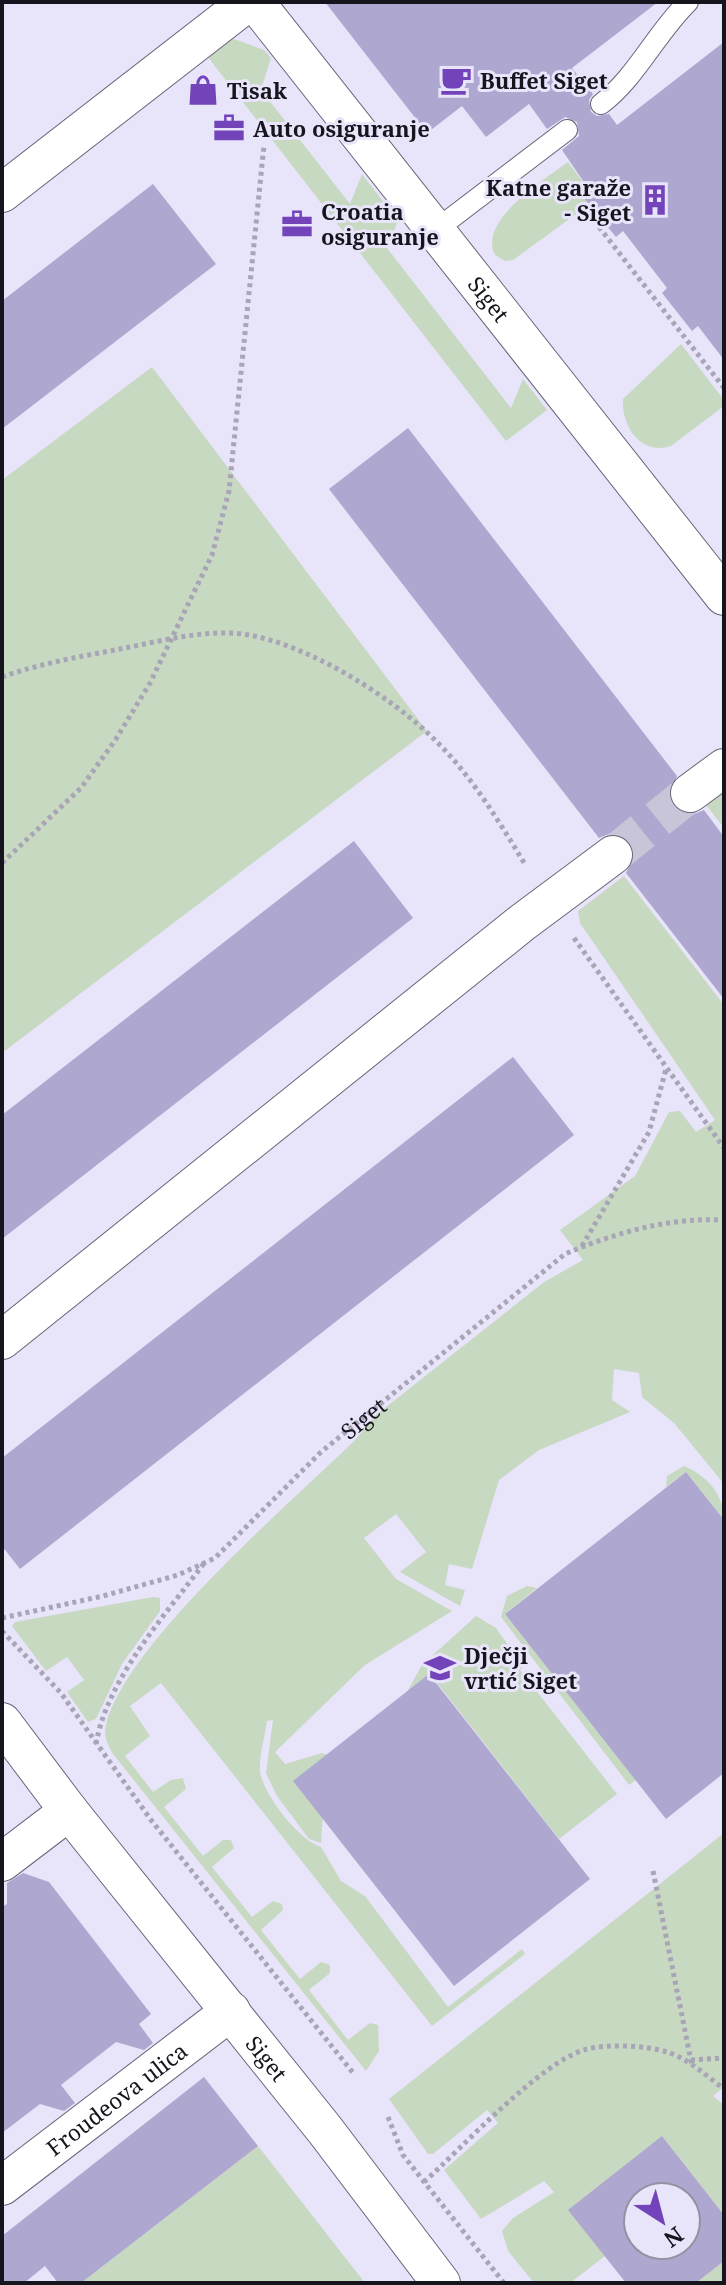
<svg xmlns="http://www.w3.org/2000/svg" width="726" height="2285" viewBox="0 0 726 2285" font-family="'Noto Serif',serif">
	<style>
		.green { fill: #c8d9c2 }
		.building { fill: #aea7cf; fill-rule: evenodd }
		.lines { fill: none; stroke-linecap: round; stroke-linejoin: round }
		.street-tunnel { stroke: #c8c5d9; stroke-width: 38; stroke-dasharray: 38 19; stroke-linecap: butt }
		.lane-casing { stroke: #686578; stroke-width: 22 }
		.street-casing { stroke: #686578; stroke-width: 40 }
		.path { stroke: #a8a5b6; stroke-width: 5; stroke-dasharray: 4 4; stroke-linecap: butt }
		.lane { stroke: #fff; stroke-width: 20 }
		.street { stroke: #fff; stroke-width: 38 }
		.labels { text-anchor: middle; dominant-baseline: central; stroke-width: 6; stroke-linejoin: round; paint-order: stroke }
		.poi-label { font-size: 22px; font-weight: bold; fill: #16141c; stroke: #e8e4fa; text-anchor: start }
		.street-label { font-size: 22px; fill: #16141c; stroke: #e8e4fa }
	</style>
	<rect width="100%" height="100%" fill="#e8e4fa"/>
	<path class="green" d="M231 38 264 50 271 58 261 90 350 204 362 174 398 221 387 248 511 408 523 379 547 410 506 441 200 47Z
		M568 162 590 191 584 196 590 204 513 260 505 261 495 255C477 221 545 179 568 162Z
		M681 344 724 400V406L671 446C641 456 621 426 623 399Z
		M152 367 427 731 2 1053V480Z
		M724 786V828L703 801Z
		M624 876 724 1005V1484L674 1423 642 1397 639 1373 614 1369 612 1400 630 1412 539 1450 499 1480 472 1569 449 1564 445 1585 465 1590 460 1606 400 1572 426 1552 396 1514 364 1538 396 1579 452 1611 365 1665 275 1752 285 1764 322 1753 327 1755 321 1843 309 1839 277 1796 266 1773 273 1720 267 1721C265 1736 259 1755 260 1771 263 1795 299 1840 321 1847L341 1881 365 1896 448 2007 522 1949 525 1954 432 2026 161 1683 130 1706 150 1736 125 1756 153 1792 171 1780 183 1778 186 1789 164 1807 203 1856 223 1840H231L234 1848 212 1867 252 1917 273 1901 282 1904 283 1910 261 1930 300 1979 321 1962 330 1965V1973L309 1990 348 2040 370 2023 378 2025 379 2051 366 2071 113 1754C108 1745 103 1736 106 1725 126 1643 291 1503 355 1440L376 1415 544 1282 583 1260 560 1230 635 1176 669 1112 680 1111 696 1132 715 1120 580 923 578 911Z
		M684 1466C708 1476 724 1495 724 1520L686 1472 666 1487 667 1476Z
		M527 1586 537 1588 505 1614 636 1780 629 1785 501 1617 507 1596Z
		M153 1597 160 1598V1611L122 1664 96 1719 88 1722 67 1692 84 1680 67 1657 46 1671 12 1626 15 1622Z
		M476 1616 496 1628 523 1666 520 1670 617 1794 559 1839 430 1674 407 1692 422 1665Z
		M724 1833V2087L713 2096 724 2105V2215L662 2136 605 2256 570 2283H534L508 2251 502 2231 513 2218 554 2192 544 2181 481 2219 444 2170 498 2123 487 2110 433 2154H428L389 2099Z
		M258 2146 365 2283H81Z
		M724 2261V2283H696Z"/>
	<path class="building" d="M325 2H658L572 68 593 94 589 100 591 112 597 116 609 114 617 125 724 42V360L698 326 692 331 662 293 667 288 623 231 616 237 583 197 590 191 562 150 579 136 577 122 565 117 547 129 529 104 486 137 462 106 427 133Z
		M153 184 216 264 2 429V301Z
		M408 428 677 776 668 795 673 807 692 815 704 810 724 837V999L626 873 635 853 630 841 611 833 599 838 329 489Z
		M354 841 413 918 2 1239V1115Z
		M513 1057 574 1135 20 1569 2 1546V1458Z
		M686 1472 724 1520V1773L666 1819 505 1614Z
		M429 1674 590 1879 454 1986 293 1781Z
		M23 1873 49 1882 151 2014 139 2024 153 2043 144 2050 116 2042 61 2085 75 2103 64 2111 40 2104 2 2133V1907L7 1904V1883Z
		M204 2077 258 2146 81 2283H58L45 2266 24 2283H2V2236Z
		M662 2136 724 2215V2261L696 2283H626L568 2210ZM638 2197H686V2245H638Z"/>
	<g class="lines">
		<path class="street-tunnel" d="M613 855 690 793"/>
		<defs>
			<path id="lane" d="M601 104C636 78 656 33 688 2
				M437 229 567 130"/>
			<g id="street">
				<path id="s2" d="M255 2 724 596"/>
				<path d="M2 193 248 2"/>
				<path d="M690 793 724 768"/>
				<path d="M2 1340 523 922 613 855"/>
				<path id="s3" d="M2 1722 69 1811 325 2130 441 2283"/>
				<path d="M2 1862 69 1811"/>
				<path id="s4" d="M2 2186 231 2011"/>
			</g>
		</defs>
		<use href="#lane" class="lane-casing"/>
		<use href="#street" class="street-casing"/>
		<g class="path">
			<path d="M599 227 724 388"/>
			<path d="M2 677C39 664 77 657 115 650 152 643 191 632 230 633 295 635 392 696 437 742 473 778 500 823 526 866"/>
			<path d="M2 863 81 788 116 739 150 683 212 555 229 491 264 145"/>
			<path d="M574 938 724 1148"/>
			<path d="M582 1246 649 1132 666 1069"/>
			<path id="s1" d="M2 1618 103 1596 178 1575 215 1558 321 1452 565 1254C614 1233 670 1217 724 1220"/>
			<path d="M2 1631 61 1693 151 1820 354 2074"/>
			<path d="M96 1744C107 1679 166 1614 205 1562"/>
			<path d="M653 1871 692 2066"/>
			<path d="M691 2060 724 2058"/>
			<path d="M388 2117 403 2155 504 2283"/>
			<path d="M424 2182C462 2148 541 2061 587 2049 608 2044 645 2045 667 2052 687 2058 707 2076 724 2089"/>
		</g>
		<use href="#lane" class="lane"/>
		<use href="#street" class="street"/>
	</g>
	<defs>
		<symbol id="cafe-bare" viewBox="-9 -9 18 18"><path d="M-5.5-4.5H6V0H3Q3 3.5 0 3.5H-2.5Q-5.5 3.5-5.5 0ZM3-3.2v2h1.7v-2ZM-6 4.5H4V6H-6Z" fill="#7343ba" stroke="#e8e4fa" stroke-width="2.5" paint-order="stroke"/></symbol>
		<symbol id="shop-bare" viewBox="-9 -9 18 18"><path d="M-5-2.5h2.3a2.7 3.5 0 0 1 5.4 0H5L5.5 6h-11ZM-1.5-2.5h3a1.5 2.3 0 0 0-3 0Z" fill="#7343ba" stroke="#e8e4fa" stroke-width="2.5" paint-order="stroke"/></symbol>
		<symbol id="office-bare" viewBox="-9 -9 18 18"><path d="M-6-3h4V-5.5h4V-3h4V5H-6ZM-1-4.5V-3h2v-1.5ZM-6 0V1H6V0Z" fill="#7343ba" stroke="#e8e4fa" stroke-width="2.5" paint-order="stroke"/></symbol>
		<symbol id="building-bare" viewBox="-9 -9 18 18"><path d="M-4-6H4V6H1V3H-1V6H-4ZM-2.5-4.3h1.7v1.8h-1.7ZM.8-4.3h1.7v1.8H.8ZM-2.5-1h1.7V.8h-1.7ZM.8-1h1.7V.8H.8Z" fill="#7343ba" stroke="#e8e4fa" stroke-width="2.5" paint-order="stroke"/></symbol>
		<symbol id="school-bare" viewBox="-9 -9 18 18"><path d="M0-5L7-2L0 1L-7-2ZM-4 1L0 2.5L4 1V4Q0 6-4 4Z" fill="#7343ba" stroke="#e8e4fa" stroke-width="2.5" paint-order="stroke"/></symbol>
	</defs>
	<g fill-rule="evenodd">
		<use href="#cafe-bare" x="434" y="58" width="44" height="44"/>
		<use href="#shop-bare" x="181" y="68" width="44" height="44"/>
		<use href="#office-bare" x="207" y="106" width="44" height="44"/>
		<use href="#building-bare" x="633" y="178" width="44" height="44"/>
		<use href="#office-bare" x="275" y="202" width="44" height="44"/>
		<use href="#school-bare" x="418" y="1646" width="44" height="44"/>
	</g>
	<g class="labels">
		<g class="poi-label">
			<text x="480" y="80">Buffet Siget</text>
			<text x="227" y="90">Tisak</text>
			<text x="253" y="128">Auto osiguranje</text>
			<text x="631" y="187" text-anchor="end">Katne garaže<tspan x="631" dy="25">- Siget</tspan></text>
			<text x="321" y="211">Croatia<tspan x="321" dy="25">osiguranje</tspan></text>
			<text x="464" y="1655">Dječji<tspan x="464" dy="25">vrtić Siget</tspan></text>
		</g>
		<g class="street-label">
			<text stroke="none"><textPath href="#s2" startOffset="378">Siget</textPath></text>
			<text stroke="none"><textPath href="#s1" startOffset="426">Siget</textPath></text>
			<text stroke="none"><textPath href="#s3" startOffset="428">Siget</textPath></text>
			<text stroke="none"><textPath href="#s4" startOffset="144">Froudeova ulica</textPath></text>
		</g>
	</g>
	<rect width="726" height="2285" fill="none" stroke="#16141c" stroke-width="8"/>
	<g transform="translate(662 2221) rotate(144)"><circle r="38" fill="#e8e4fa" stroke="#9491a1" stroke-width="2"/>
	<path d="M0-6L14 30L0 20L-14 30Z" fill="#7343ba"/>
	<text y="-12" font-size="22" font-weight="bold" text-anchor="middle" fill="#16141c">N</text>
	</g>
</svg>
